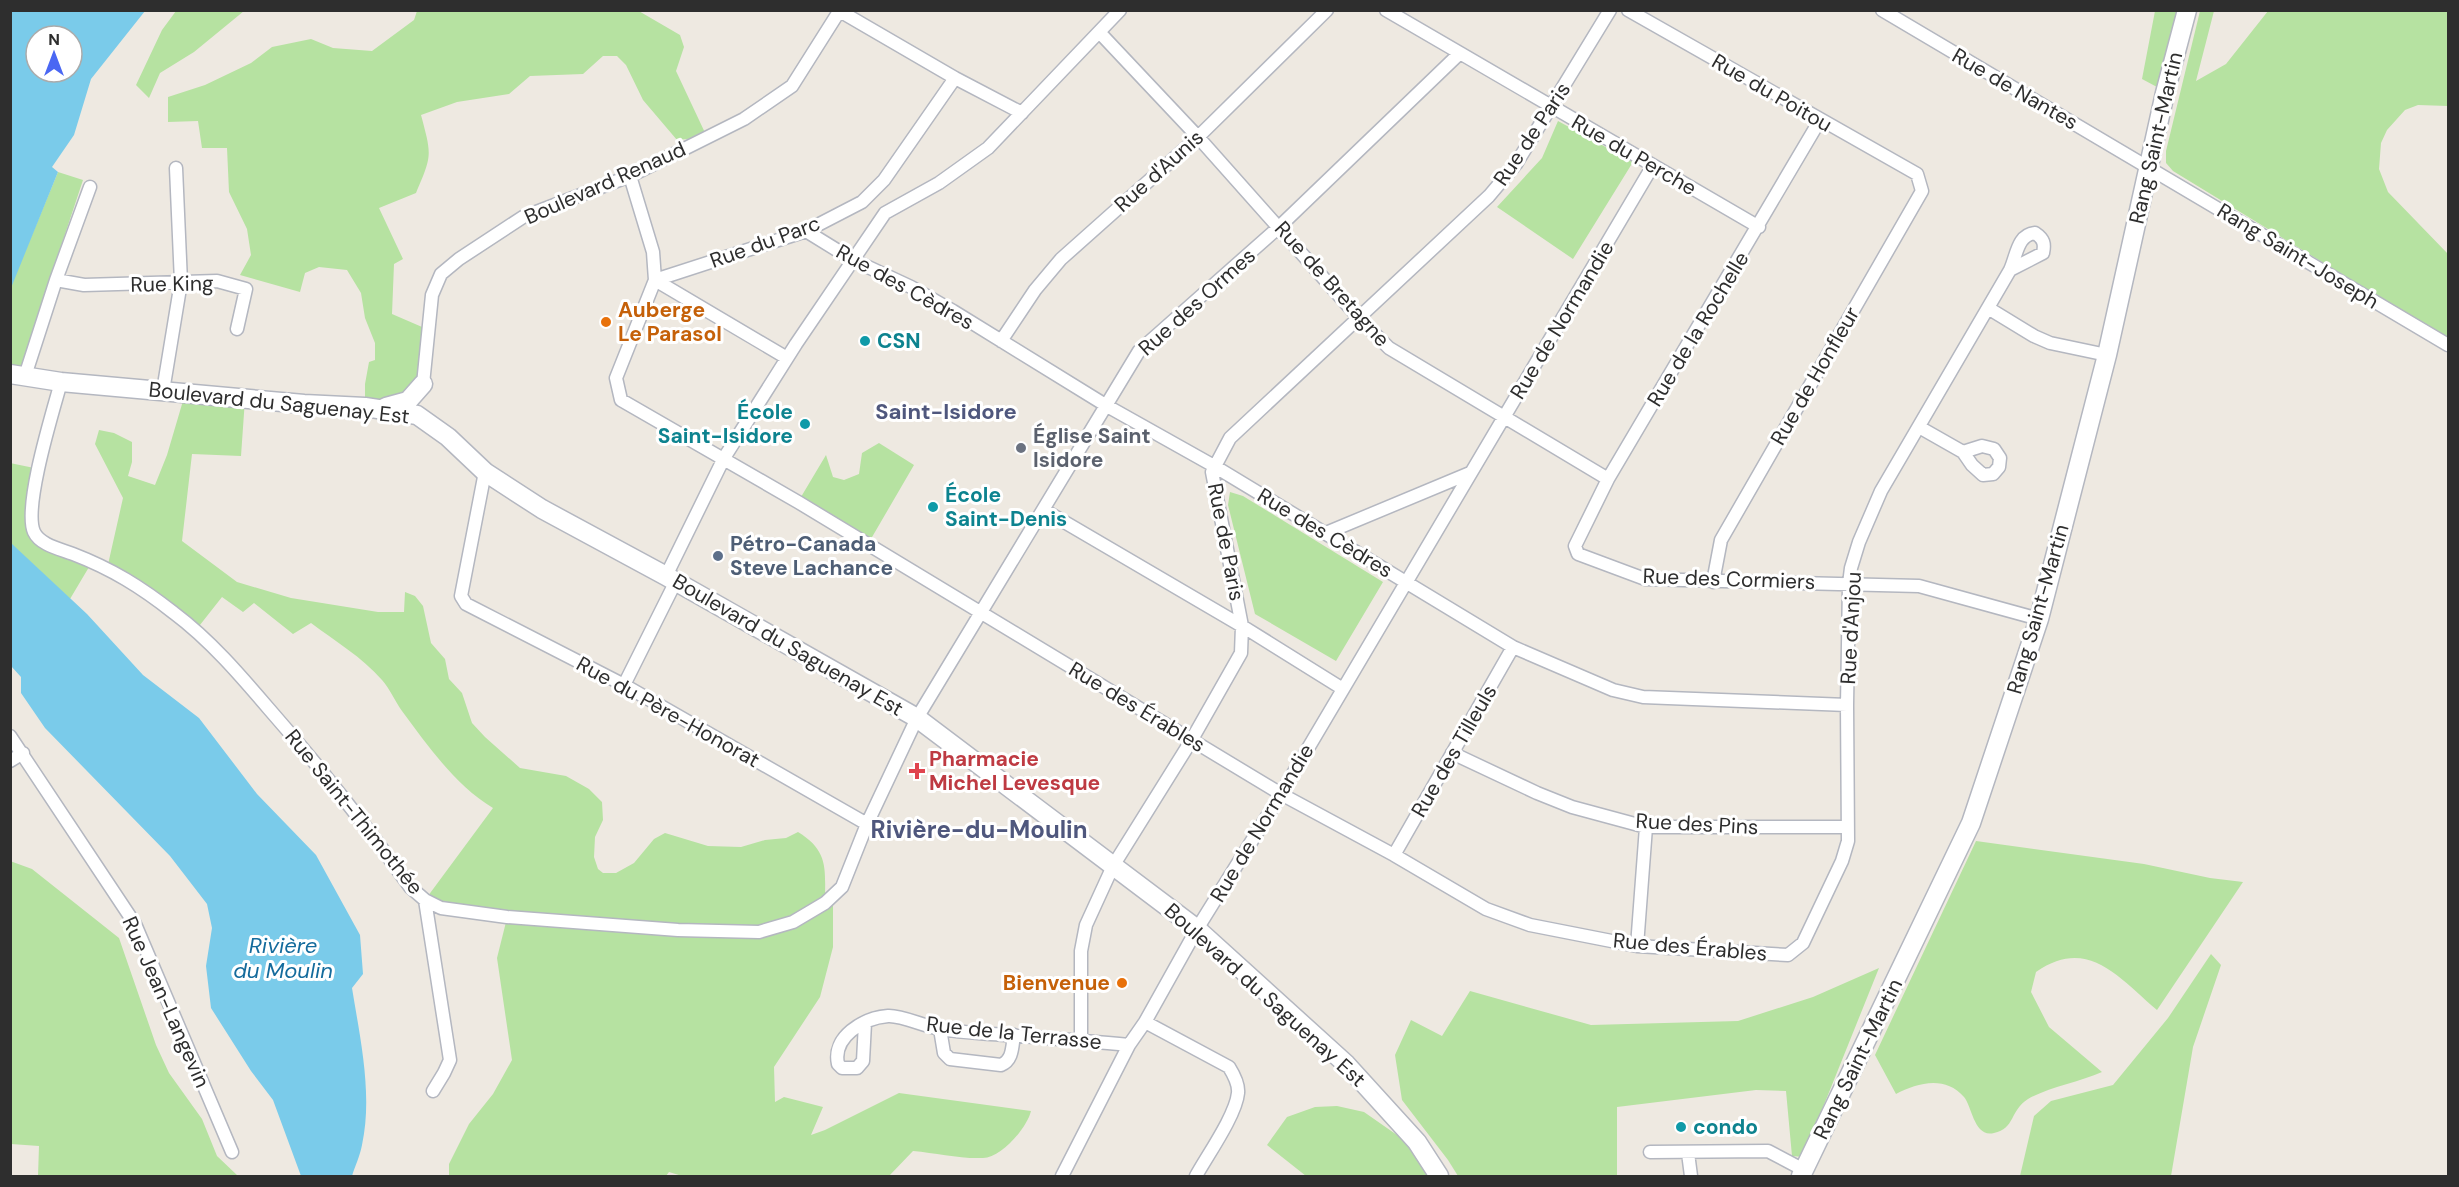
<svg xmlns="http://www.w3.org/2000/svg" width="2459" height="1187" viewBox="0 0 2459 1187" font-family="'DM Sans',sans-serif">
	<style>
		.green { fill: #b6e2a1 }
		.water { fill: #7acbea; fill-rule: evenodd }
		.lines { fill: none; stroke-linecap: round; stroke-linejoin: round }
		.street-casing { stroke: #b4b7c0; stroke-width: 15 }
		.secondary-casing { stroke: #b4b7c0; stroke-width: 21 }
		.street { stroke: #fff; stroke-width: 12 }
		.secondary { stroke: #fff; stroke-width: 18 }
		.food-dot { fill: #e8710a; stroke: #fff; stroke-width: 2 }
		.culture-dot { fill: #0f9aa8; stroke: #fff; stroke-width: 2 }
		.worship-dot { fill: #6b7280; stroke: #fff; stroke-width: 2 }
		.service-dot { fill: #5c6f8a; stroke: #fff; stroke-width: 2 }
		.health-dot { fill: #e0444e; stroke: #fff; stroke-width: 2 }
		.labels { text-anchor: middle; dominant-baseline: central; stroke-width: 6; stroke-linejoin: round; paint-order: stroke }
		.street-label { font-size: 21px; fill: #2e2e2e; stroke: #fff }
		.food-label { font-size: 21px; font-weight: bold; fill: #c56008; stroke: #fff; text-anchor: start }
		.culture-label { font-size: 21px; font-weight: bold; fill: #0d838f; stroke: #fff; text-anchor: start }
		.worship-label { font-size: 21px; font-weight: bold; fill: #5b616d; stroke: #fff; text-anchor: start }
		.service-label { font-size: 21px; font-weight: bold; fill: #4e5e75; stroke: #fff; text-anchor: start }
		.health-label { font-size: 21px; font-weight: bold; fill: #be3a42; stroke: #fff; text-anchor: start }
		.neighbourhood-label { font-size: 22px; font-weight: bold; fill: #4f577d; stroke: #fff }
		.water-label { font-size: 22px; font-style: italic; fill: #146b9c; stroke: #fff }
		.quarter-label { font-size: 24px; font-weight: bold; fill: #4f577d; stroke: #fff }
	</style>
	<rect width="100%" height="100%" fill="#eee9e1"/>
	<path class="green" d="M637 10 680 35 684 47 676 71 707 137 677 140 643 100 626 65 617 56H603L583 74 530 76 509 94 457 102 421 115C432 156 432 155 416 193L379 208 403 259 394 264 392 314 429 330 423 384 417 415 365 407V384L369 362 375 360V343L365 318 361 293 347 270 319 267 305 273 300 292 240 275 251 255 247 229 229 192 227 148H202L198 121 168 122V97L205 85 251 63 272 47 311 39 333 48 372 51 414 20 417 11Z
		M176 11H244L194 52 160 73 149 98 136 85 162 30Z
		M2155 11H2177L2157 87 2142 79Z
		M2200 11H2214L2196 81 2226 64 2268 11H2448V106L2418 105 2405 110 2387 130 2381 143 2379 169 2388 192 2448 254V339L2173 171 2166 163V151Z
		M1558 121 1633 162 1573 259 1497 207 1542 158Z
		M58 172 83 180 20 370 11 368 10 288Z
		M185 394 245 399 241 456 192 454 182 541 237 582 291 598 378 612H404L405 592 415 596 423 606 431 643 445 659 449 679 462 693 472 723 485 737 520 768 566 776 589 789 602 802 603 820 595 837 594 857 598 869 603 873H616L634 863 654 839 665 833 708 846 741 847 765 840 786 838 798 832C829 851 825 869 825 902L833 906V947L820 997 774 1067 775 1102 784 1097 823 1107 811 1135 825 1130 899 1093 1031 1111C1027 1128 1001 1158 983 1158 960 1159 936 1153 913 1151L889 1176H682L669 1172 666 1176H449V1164L469 1124 493 1094 512 1060 497 958 507 918 425 900 493 808C455 785 428 746 402 711 395 701 390 689 382 680 362 657 335 641 311 623L293 634 254 603 243 612 222 597 196 630 107 569 123 498 95 444 99 430 114 433 132 442V462L128 476 155 485 167 455Z
		M879 443 914 465 868 544 798 502 826 455 833 477 844 480 859 474 862 453Z
		M10 463 39 469 35 534 92 562 70 599 11 544Z
		M1230 492 1243 496 1383 582 1336 661 1255 614 1228 505Z
		M1976 841 2144 864 2210 878 2243 882 2157 1010C2118 977 2088 936 2036 972L2031 992 2049 1027 2102 1072C2080 1082 2049 1087 2028 1099 2010 1110 2015 1129 1994 1133 1974 1138 1972 1106 1964 1097 1945 1075 1917 1083 1896 1094L1875 1055Z
		M10 861 32 869 119 938 156 1045 169 1073 202 1119 217 1156 238 1176H38L39 1146 11 1144Z
		M2211 954 2221 965 2193 1047 2171 1176H2020L2034 1116 2051 1101 2113 1085 2168 1018Z
		M1879 968 1803 1157 1792 1156 1786 1091 1756 1090 1617 1107V1176H1458L1448 1160 1402 1100 1395 1055 1411 1020 1442 1036 1470 991 1591 1025 1738 1021 1813 997Z
		M1337 1106 1364 1112 1407 1142 1429 1176H1306L1267 1145 1287 1117 1315 1107Z"/>
	<path class="water" d="M11 10 145 11 91 79 74 135 52 167 58 172 11 288ZM36 36H72V72H36Z
		M11 543 87 614 143 675 199 718 257 794 316 855 360 935 363 974 352 988C360 1038 373 1094 362 1145 360 1156 355 1166 352 1176H301L273 1100 251 1071 211 1008 206 966 212 928 207 904 170 856 45 728 21 693V677L11 666Z"/>
	<g class="lines">
		<defs>
			<path id="street" d="M838 10 955 78 1022 113
				M1386 10 1759 227
				M1628 10 1917 174 1922 191 1721 540 1713 582
				M1882 10 2448 345
				M1100 33 1198 137 1359 318 1389 348 1608 479
				M955 78 884 180 862 202 806 231 655 280 616 378 621 400 798 502 1281 794 1394 855 1486 909 1530 925 1637 946 1788 955 1803 943 1842 861 1848 841 1847 705 1849 584 1851 568 1859 542 1881 491 2010 270
				M1820 120 1608 479 1575 546 1578 554 1645 579 1919 586 2039 619
				M630 176 653 252 655 280 787 358
				M806 231 853 260 911 287 953 311 1107 406 1214 466 1513 647 1613 690 1643 697 1847 705
				M2035 233C2044 239 2045 244 2043 253L2010 270C2017 255 2017 235 2035 233Z
				M56 280 84 285 217 281 246 289 237 329
				M1988 308 2034 336 2050 343 2107 355
				M1001 341 1035 290 1061 259 1198 137 1327 10
				M25 376 56 280 90 187
				M61 382C53 411 23 507 34 532 40 545 60 549 73 554 112 569 141 587 174 613 210 640 240 675 269 709 319 766 366 825 410 887L425 900 441 908 507 917 678 930 759 932 793 922 825 903 842 887 867 824 917 718 1139 351 1279 227 1459 54
				M423 384 432 295 441 274 459 259 523 217 630 176 744 119 792 86 840 10
				M163 391 181 282 176 168
				M1919 427 1963 452 1972 465 1983 475 1993 474 1999 467 2000 458 1994 449 1982 446 1963 452
				M485 472 461 596 466 604 624 685 867 824
				M1044 510 1242 626 1343 689
				M1326 533 1470 473
				M666 576 724 458 796 344 885 213 939 183 988 148 1120 10
				M624 685 676 581
				M10 736 135 924 232 1152
				M1452 753 1537 793 1572 807 1646 827H1848
				M10 761 23 753
				M1394 855 1513 647
				M425 900 450 1060 444 1073 433 1091
				M1637 946 1646 827
				M1145 1022 1229 1067C1234 1075 1239 1084 1238 1093 1236 1115 1207 1156 1196 1176
				M865 1023 863 1061 857 1068H842L838 1064C832 1037 863 1018 888 1016 902 1015 925 1027 941 1029 962 1033 984 1033 1005 1035 1046 1038 1088 1041 1129 1045
				M940 1029 944 1053 950 1059 1001 1065C1013 1060 1012 1047 1014 1035
				M1081 1041V951L1086 925 1113 866 1191 741 1241 653 1242 626 1212 472 1230 438 1489 196 1516 164 1610 10
				M1650 1152 1768 1151 1804 1170
				M1688 1153 1691 1176
				M1062 1176 1129 1045 1145 1022 1197 929 1281 794 1652 167"/>
			<path id="secondary" d="M10 374 61 382 304 404 365 407 417 415 448 437 485 472 542 509 666 576 917 718 1197 929 1346 1064 1417 1142 1439 1176
				M386 407 408 401 423 384
				M1801 1176 1971 823 2039 619 2107 355 2165 93 2187 10"/>
		</defs>
		<use href="#street" class="street-casing"/>
		<use href="#secondary" class="secondary-casing"/>
		<use href="#street" class="street"/>
		<use href="#secondary" class="secondary"/>
	</g>
	<g class="food-dot">
		<circle cx="606" cy="322" r="6"/>
		<circle cx="1122" cy="983" r="6"/>
	</g>
	<g class="culture-dot">
		<circle cx="865" cy="341" r="6"/>
		<circle cx="805" cy="424" r="6"/>
		<circle cx="933" cy="507" r="6"/>
		<circle cx="1681" cy="1127" r="6"/>
	</g>
	<circle class="worship-dot" cx="1021" cy="448" r="6"/>
	<circle class="service-dot" cx="718" cy="556" r="6"/>
	<path class="health-dot" d="M914 762h6v6h6v6h-6v6h-6v-6h-6v-6h6z"/>
	<g class="labels">
		<g class="street-label">
			<text transform="translate(2015 89) rotate(30)">Rue de Nantes</text>
			<text transform="translate(1772 93) rotate(30)">Rue du Poitou</text>
			<text transform="translate(1532 134) rotate(-56)">Rue de Paris</text>
			<text transform="translate(2156 138) rotate(-77)">Rang Saint-Martin</text>
			<text transform="translate(1634 155) rotate(30)">Rue du Perche</text>
			<text transform="translate(1159 171) rotate(-42)">Rue d'Aunis</text>
			<text transform="translate(605 183) rotate(-24)">Boulevard Renaud</text>
			<text transform="translate(765 242) rotate(-20)">Rue du Parc</text>
			<text transform="translate(2298 256) rotate(31)">Rang Saint-Joseph</text>
			<text transform="translate(172 284) rotate(-1)">Rue King</text>
			<text transform="translate(1332 284) rotate(48)">Rue de Bretagne</text>
			<text transform="translate(905 287) rotate(29)">Rue des Cèdres</text>
			<text transform="translate(1197 302) rotate(-42)">Rue des Ormes</text>
			<text transform="translate(1562 320) rotate(-59)">Rue de Normandie</text>
			<text transform="translate(1698 329) rotate(-59)">Rue de la Rochelle</text>
			<text transform="translate(1815 376) rotate(-60)">Rue de Honfleur</text>
			<text transform="translate(279 403) rotate(6)">Boulevard du Saguenay Est</text>
			<text transform="translate(1325 533) rotate(31)">Rue des Cèdres</text>
			<text transform="translate(1226 542) rotate(79)">Rue de Paris</text>
			<text transform="translate(1729 579) rotate(2)">Rue des Cormiers</text>
			<text transform="translate(2038 609) rotate(-74)">Rang Saint-Martin</text>
			<text transform="translate(1851 628) rotate(-87)">Rue d'Anjou</text>
			<text transform="translate(788 645) rotate(30)">Boulevard du Saguenay Est</text>
			<text transform="translate(1137 707) rotate(31)">Rue des Érables</text>
			<text transform="translate(668 712) rotate(29)">Rue du Père-Honorat</text>
			<text transform="translate(1454 751) rotate(-60)">Rue des Tilleuls</text>
			<text transform="translate(354 812) rotate(51)">Rue Saint-Thimothée</text>
			<text transform="translate(1262 823) rotate(-59)">Rue de Normandie</text>
			<text transform="translate(1697 824) rotate(3)">Rue des Pins</text>
			<text transform="translate(1690 947) rotate(5)">Rue des Érables</text>
			<text transform="translate(1265 995) rotate(42)">Boulevard du Saguenay Est</text>
			<text transform="translate(166 1002) rotate(66)">Rue Jean-Langevin</text>
			<text transform="translate(1014 1033) rotate(6)">Rue de la Terrasse</text>
			<text transform="translate(1858 1059) rotate(-64)">Rang Saint-Martin</text>
		</g>
		<g class="food-label">
			<text x="618" y="310">Auberge<tspan x="618" dy="24">Le Parasol</tspan></text>
			<text x="1110" y="983" text-anchor="end">Bienvenue</text>
		</g>
		<g class="culture-label">
			<text x="877" y="341">CSN</text>
			<text x="793" y="412" text-anchor="end">École<tspan x="793" dy="24">Saint-Isidore</tspan></text>
			<text x="945" y="495">École<tspan x="945" dy="24">Saint-Denis</tspan></text>
			<text x="1693" y="1127">condo</text>
		</g>
		<g class="worship-label">
			<text x="1033" y="436">Église Saint<tspan x="1033" dy="24">Isidore</tspan></text>
		</g>
		<g class="service-label">
			<text x="730" y="544">Pétro-Canada<tspan x="730" dy="24">Steve Lachance</tspan></text>
		</g>
		<g class="health-label">
			<text x="929" y="759">Pharmacie<tspan x="929" dy="24">Michel Levesque</tspan></text>
		</g>
		<g class="neighbourhood-label">
			<text x="946" y="411">Saint-Isidore</text>
		</g>
		<g class="water-label">
			<text x="283" y="945">Rivière<tspan x="283" dy="25">du Moulin</tspan></text>
		</g>
		<g class="quarter-label">
			<text x="979" y="829">Rivière-du-Moulin</text>
		</g>
	</g>
	<rect width="2459" height="1187" fill="none" stroke="#2e2e2e" stroke-width="24"/>
	<g transform="translate(54 54)"><circle r="28" fill="#ffffff" stroke="#ababab" stroke-width="1.5"/>
	<path d="M0-4.5L10 22L0 15L-10 22Z" fill="#4a67f3"/>
	<text y="-9" font-size="16" font-weight="bold" text-anchor="middle" fill="#2e2e2e">N</text>
	</g>
</svg>
